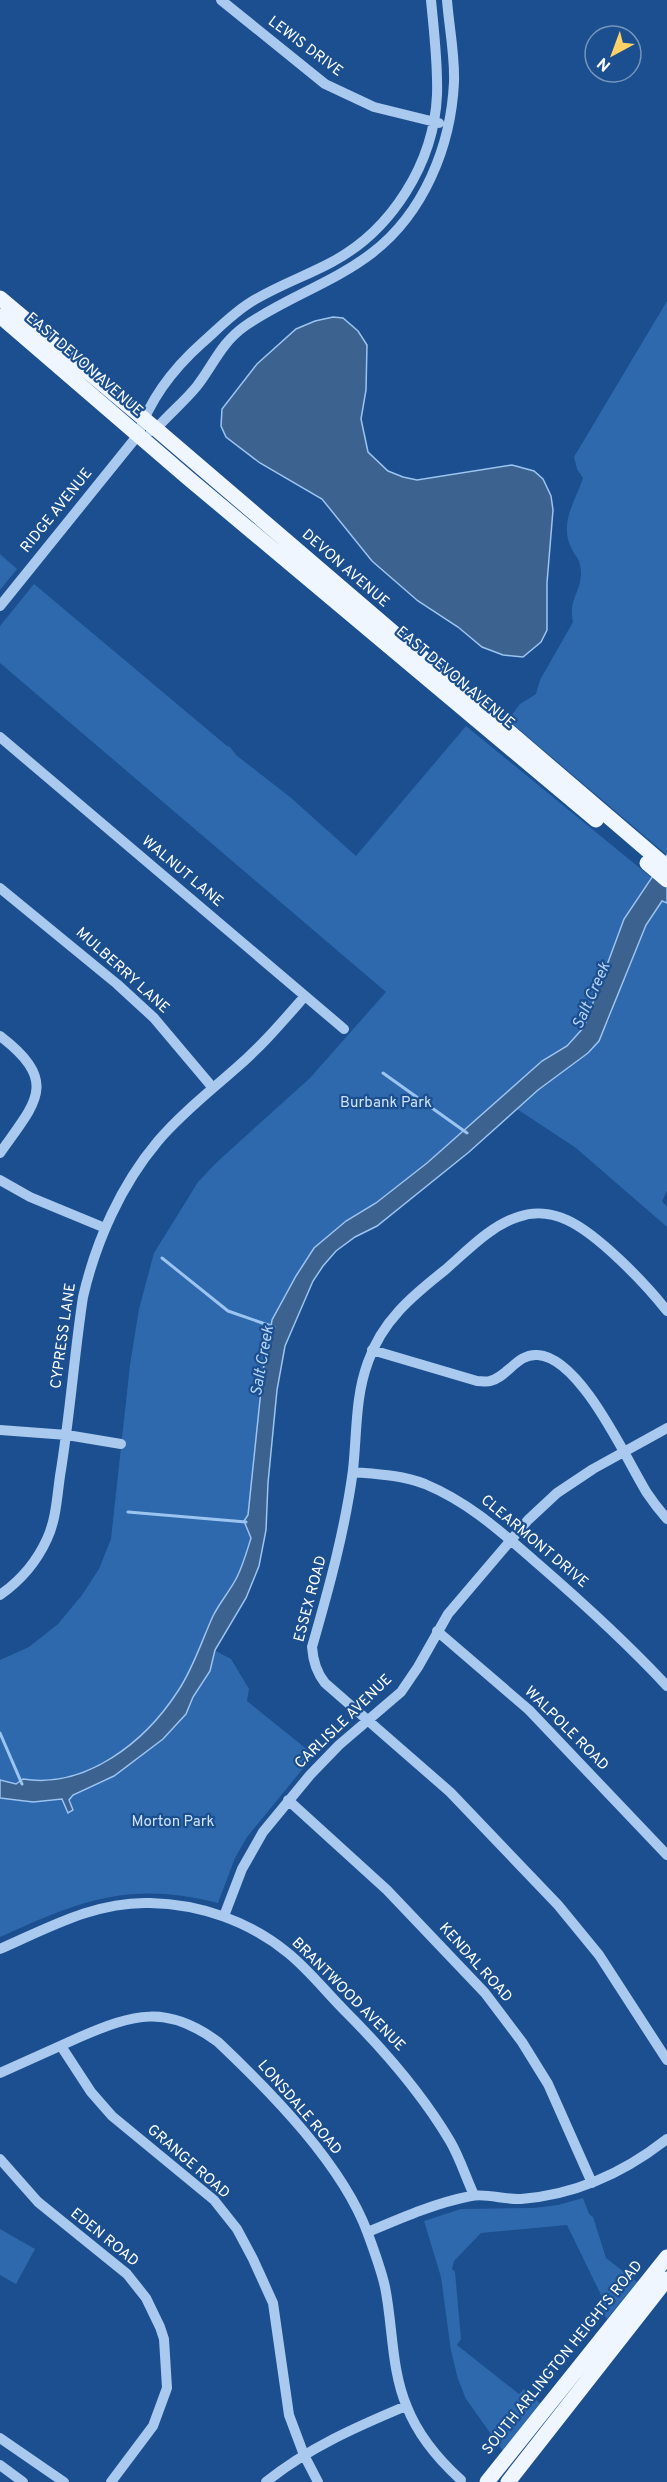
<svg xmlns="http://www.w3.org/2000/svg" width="667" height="2482" viewBox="0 0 667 2482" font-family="Overpass,sans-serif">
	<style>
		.green { fill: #2e69ad }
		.water { fill: #3c6290; stroke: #9cc4f0; stroke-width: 1.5 }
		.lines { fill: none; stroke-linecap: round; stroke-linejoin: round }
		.stream { stroke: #9cc4f0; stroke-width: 3 }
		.minor { stroke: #a9c9ee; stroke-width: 10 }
		.major { stroke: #f0f6ff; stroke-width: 15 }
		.labels { text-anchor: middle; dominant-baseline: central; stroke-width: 4.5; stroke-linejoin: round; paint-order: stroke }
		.street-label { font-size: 15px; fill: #fff; stroke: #1b4f8f }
		.park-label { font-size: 15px; fill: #cfe3fa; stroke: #1b4f8f }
		.water-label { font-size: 16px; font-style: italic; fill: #b5d3f5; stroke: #1b4f8f }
	</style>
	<rect width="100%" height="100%" fill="#1b4f8f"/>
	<path class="green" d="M667 301V855L508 720 520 704 536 694 540 680 573 622C568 600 580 594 581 574 581 557 575 558 570 545 560 521 576 500 583 478L577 469 574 457Z
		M0 554 17 569 0 590Z
		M34 584 227 746 230 747 236 755 290 797 356 856 466 726 652 878 584 1027 567 1046 542 1061 427 1163 376 1203 346 1221 314 1248 296 1276 272 1320 263 1371 248 1515 244 1521 251 1538C247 1551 243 1565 237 1577 230 1590 220 1602 213 1616 202 1640 193 1669 178 1691 145 1742 86 1789 23 1779L16 1784 0 1780V1660L29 1647 58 1624 82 1595 99 1569 111 1539 130 1365 139 1309 154 1253 198 1182 217 1162 310 1078 386 992 0 663V626Z
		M662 901 667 903V1191L662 1201 667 1207V1227L576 1148 517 1109 538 1090 588 1054 609 1020 618 991 646 925Z
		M214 1650 231 1659 249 1689 247 1701 314 1755 247 1837 235 1858 218 1903C129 1880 79 1901 0 1937V1798L33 1802 63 1799 68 1812 73 1810 69 1800 73 1795 163 1739 186 1715 193 1697 210 1671Z
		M583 2198 589 2214 593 2217 606 2258 637 2282 607 2319 599 2309 601 2295 567 2225 481 2233 454 2261 452 2269 455 2272 461 2339 457 2345 519 2394 524 2389 541 2404 503 2451 466 2399 458 2379 451 2351 441 2277 424 2221 461 2209 534 2208 558 2205Z
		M0 2229 35 2249 16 2284 0 2275Z"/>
	<path class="water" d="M333 317 343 318 358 331 367 345 366 390 361 419 368 452 388 471 403 477 417 480 512 465 534 471 543 479 551 496 553 510 547 583V630L541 642 523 657 503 655 482 647 458 627 418 601 372 561 322 499 260 463 226 437 221 426 222 409 257 364 296 329 315 321Z
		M667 855V903L662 901 646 925 599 1041 588 1053 538 1090 469 1152 377 1226 355 1237 336 1251 323 1266 313 1281 285 1346 277 1390 268 1483 266 1530 259 1566 246 1598 215 1650 210 1671 193 1697 186 1714 163 1739 114 1776 73 1795 69 1800 73 1810 68 1813 62 1799 33 1802 0 1798V1780L16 1784 23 1779C86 1789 145 1742 178 1691 193 1669 202 1640 213 1616 220 1602 230 1591 237 1577 243 1565 247 1551 251 1538L244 1521 248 1515 263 1371 272 1320 296 1276 314 1248 346 1221 376 1203 427 1163 542 1061 567 1046 584 1027 624 919Z"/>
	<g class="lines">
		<path class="stream" d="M383 1073 467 1133
			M162 1258 228 1311 274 1327
			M128 1512 246 1522
			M0 1733 22 1784"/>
		<path class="minor" d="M221 0 325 84 374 107 439 123
			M151 431 156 429C169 414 185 401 197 386 214 364 221 343 245 326 285 298 333 283 372 253 424 213 451 146 454 82 455 55 449 27 447 0
			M0 606 138 435C150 399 174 368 202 343 218 329 233 313 251 302 277 286 306 276 332 262 392 230 434 163 437 95 438 63 434 32 431 0
			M0 737 344 1029
			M0 888 117 984 154 1018 213 1088
			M0 1036C60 1082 36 1102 0 1153
			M0 1180 30 1197 105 1228
			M667 1311C646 1284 598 1234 567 1220 552 1213 534 1211 518 1217 490 1226 467 1251 445 1270 412 1296 382 1321 368 1362 355 1397 357 1434 353 1470 345 1530 329 1588 312 1647 313 1661 316 1672 325 1683L450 1792 558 1905 599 1955 667 2060
			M372 1350 477 1381C481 1381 487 1382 490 1381 508 1377 517 1353 538 1355 581 1358 626 1459 647 1493 653 1502 660 1511 667 1519
			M0 1430 67 1435 121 1444
			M353 1472C377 1474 402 1475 425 1484 470 1503 500 1531 537 1563 582 1602 626 1642 667 1686
			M0 1595C20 1581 37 1561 47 1539 56 1520 57 1497 60 1476 70 1416 74 1356 83 1297 96 1241 121 1185 158 1141 181 1114 209 1092 235 1069 261 1047 283 1021 305 996
			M437 1631 529 1710 667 1855
			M288 1800 387 1890 485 1993 522 2042 548 2084 592 2183
			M224 1916 242 1869 263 1832 310 1775 339 1745 401 1692 418 1667 448 1614 528 1520 557 1493 593 1469 667 1428
			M0 1949C48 1928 96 1901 150 1903 200 1904 249 1921 288 1953 309 1970 326 1992 345 2011 385 2051 421 2092 450 2141 460 2158 466 2178 474 2195
			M61 2046 91 2092 112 2116 214 2200 237 2229 253 2259 273 2303 289 2415 304 2455 318 2482
			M0 2073C27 2061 53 2049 80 2037 133 2014 167 2004 218 2042 271 2092 343 2165 368 2234 374 2251 381 2269 385 2287 393 2326 391 2370 407 2407 418 2435 439 2460 461 2480
			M0 2159 38 2202 127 2274 146 2298 160 2327 164 2339 167 2388 153 2426 111 2482
			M368 2232C401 2218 435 2203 471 2196 487 2193 505 2200 521 2199 575 2195 625 2172 667 2139
			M0 2438 64 2482
			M0 2465 23 2482
			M266 2482C308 2448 356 2427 406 2406"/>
		<path class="major" d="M0 298 156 429 667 867
			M0 316 188 478 596 820
			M647 863 667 880
			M487 2482 667 2257
			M508 2482 667 2279"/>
	</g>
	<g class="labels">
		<g class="street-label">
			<text transform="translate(305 47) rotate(37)">LEWIS DRIVE</text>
			<text transform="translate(84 365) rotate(41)">EAST DEVON AVENUE</text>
			<text transform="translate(57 511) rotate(-51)">RIDGE AVENUE</text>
			<text transform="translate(345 569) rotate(41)">DEVON AVENUE</text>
			<text transform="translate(455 678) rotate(40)">EAST DEVON AVENUE</text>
			<text transform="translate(182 872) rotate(40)">WALNUT LANE</text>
			<text transform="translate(122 971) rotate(42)">MULBERRY LANE</text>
			<text transform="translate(64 1336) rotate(-82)">CYPRESS LANE</text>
			<text transform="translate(534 1542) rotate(40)">CLEARMONT DRIVE</text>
			<text transform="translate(311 1599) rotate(-75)">ESSEX ROAD</text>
			<text transform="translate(344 1722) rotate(-44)">CARLISLE AVENUE</text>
			<text transform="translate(566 1729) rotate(45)">WALPOLE ROAD</text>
			<text transform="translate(475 1963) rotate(48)">KENDAL ROAD</text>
			<text transform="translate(348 1995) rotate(45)">BRANTWOOD AVENUE</text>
			<text transform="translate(299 2108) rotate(49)">LONSDALE ROAD</text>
			<text transform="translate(188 2162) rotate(41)">GRANGE ROAD</text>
			<text transform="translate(104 2238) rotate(39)">EDEN ROAD</text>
			<text transform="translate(563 2358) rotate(-51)">SOUTH ARLINGTON HEIGHTS ROAD</text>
		</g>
		<g class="park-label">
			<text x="386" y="1103">Burbank Park</text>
			<text x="173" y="1822">Morton Park</text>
		</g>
		<g class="water-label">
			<text transform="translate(592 996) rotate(-66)">Salt Creek</text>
			<text transform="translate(263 1361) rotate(-80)">Salt Creek</text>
		</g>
	</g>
	<g transform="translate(613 54) rotate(221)"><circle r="28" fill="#1b4f8f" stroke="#7695bc" stroke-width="1.5"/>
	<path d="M0-4.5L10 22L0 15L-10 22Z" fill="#ffd166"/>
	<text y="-9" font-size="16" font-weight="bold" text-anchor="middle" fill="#ffffff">N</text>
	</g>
</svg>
